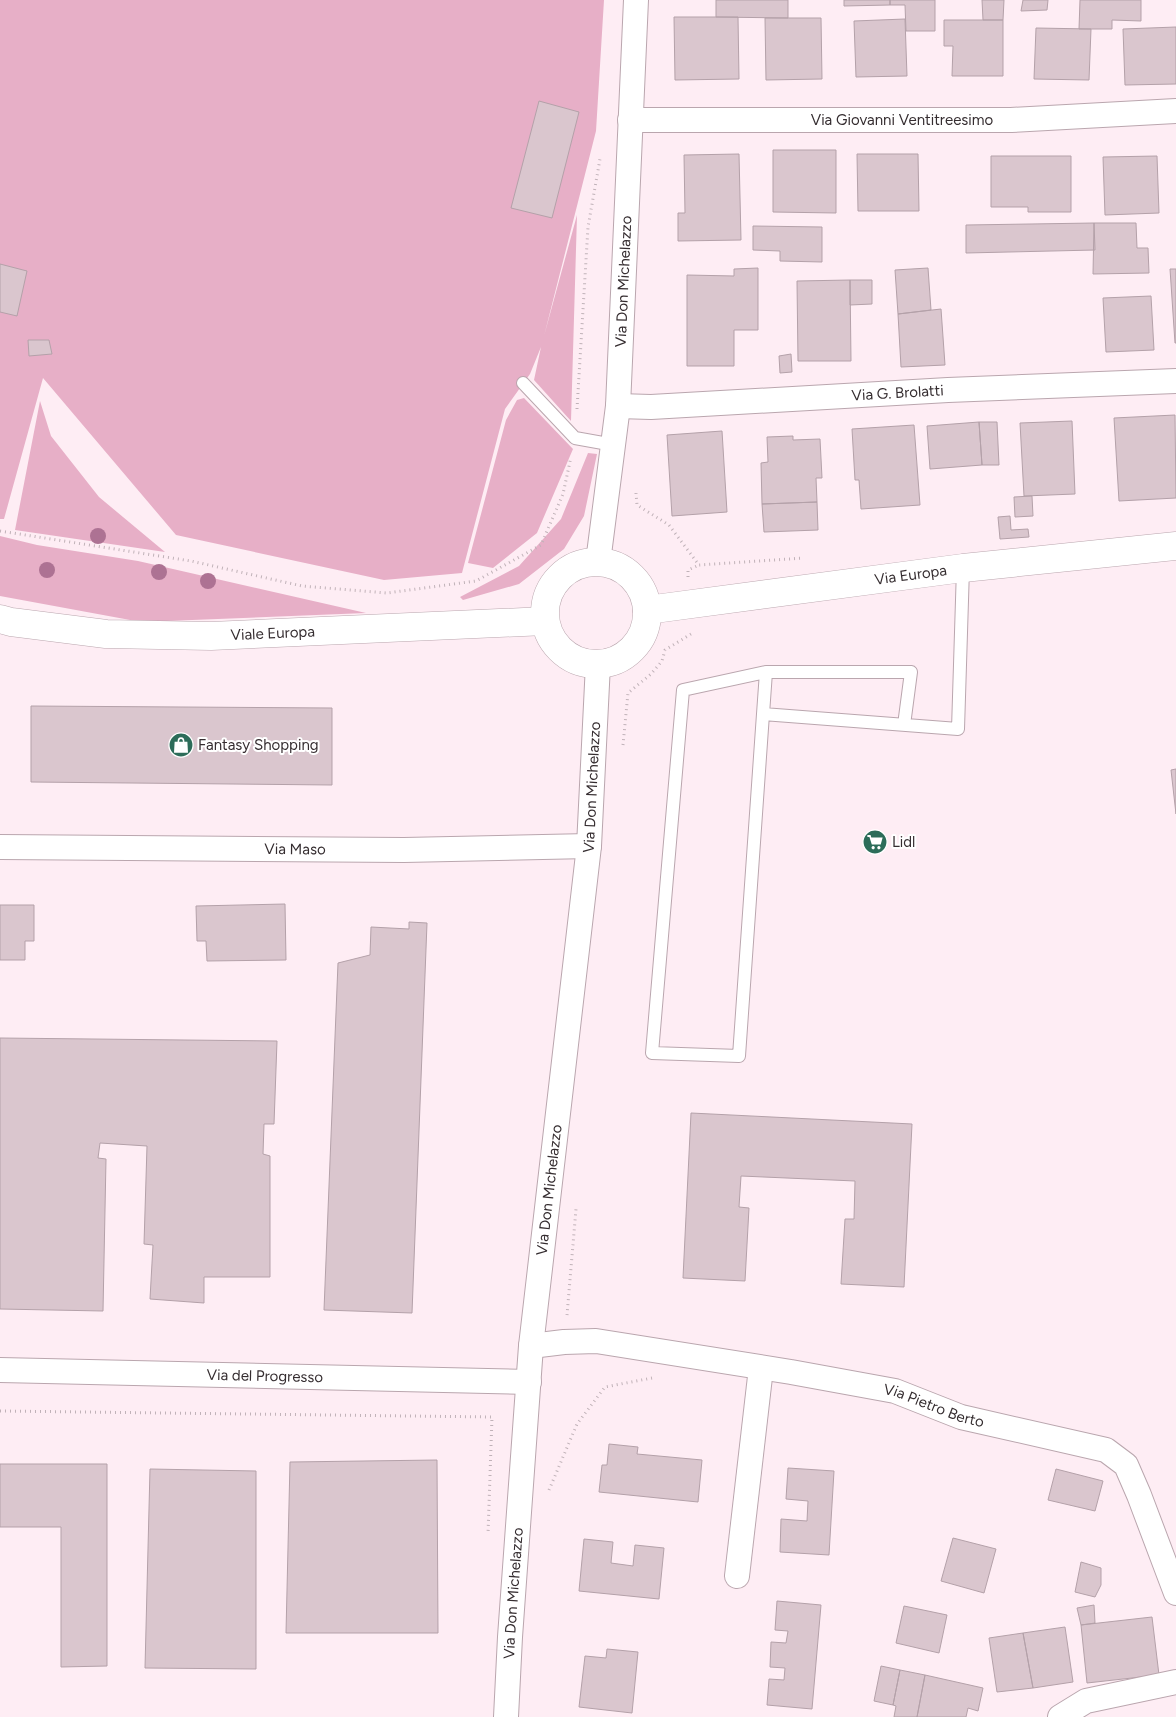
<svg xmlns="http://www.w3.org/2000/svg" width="1176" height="1717" viewBox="0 0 1176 1717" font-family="Figtree,sans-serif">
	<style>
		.green { fill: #e7afc7 }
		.building { fill: #dac6ce; stroke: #b4a1a9 }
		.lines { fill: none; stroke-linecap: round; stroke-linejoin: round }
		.lane-casing { stroke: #baa6ae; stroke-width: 14 }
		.street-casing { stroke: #baa6ae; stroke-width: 26 }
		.secondary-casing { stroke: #baa6ae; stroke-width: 29 }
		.path { stroke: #c0b2b8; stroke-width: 3; stroke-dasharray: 1 4; stroke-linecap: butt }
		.lane { stroke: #fff; stroke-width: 12 }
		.street { stroke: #fff; stroke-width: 24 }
		.secondary { stroke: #fff; stroke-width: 28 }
		.tree { fill: #ad7293 }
		.labels { text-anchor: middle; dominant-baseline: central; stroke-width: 4; stroke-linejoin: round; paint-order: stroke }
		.street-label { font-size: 15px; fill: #352d30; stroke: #fff }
		.poi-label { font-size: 15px; fill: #352d30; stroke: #fff; text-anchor: start }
	</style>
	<rect width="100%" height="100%" fill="#feedf4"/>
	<path class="green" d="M0 0H604L596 131 544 336 577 215 571 421 534 380 541 347 530 374 505 409 462 573 384 580 176 535 43 378 4 519H0Z
		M524 398 573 449 537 533 493 568 468 563 506 420 517 400Z
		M40 401 51 436 99 497 165 552 15 530Z
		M588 453 597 454 584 516 564 549 519 584 463 600 460 597 519 566 561 519Z
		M0 536 37 545 138 561 366 613 141 622 0 596Z"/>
	<path class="building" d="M716 0H788V18L716 17Z
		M844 0H890V5L844 6Z
		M890 0H935V31H906L905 5H890Z
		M982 0H1004L1003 20H983Z
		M1023 0H1048L1047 10 1021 11Z
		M1080 0H1141V21L1112 20V29H1079Z
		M674 17H738L739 79 675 80Z
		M765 18H821L822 79 766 80Z
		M905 19 907 76 856 77 854 21Z
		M944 20H1003V76H952L953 46H944Z
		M1176 27V84L1125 85 1123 29Z
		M1036 28 1091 29 1089 80 1034 79Z
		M539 101 579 112 552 218 511 208Z
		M773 150H836V213L773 212Z
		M739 154 741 240 678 241V213H685L684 155Z
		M857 154H918L919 211H858Z
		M991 156H1071V212H1028V207H991Z
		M1157 156 1159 213 1105 215 1103 157Z
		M1094 223 1095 250 966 253V225Z
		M1094 223H1136L1137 248H1148L1149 273 1093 274Z
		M753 226 822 227V262L780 261V251L753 250Z
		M0 264 27 271 17 316 0 312Z
		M758 268V330H734V366H687V275L734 276V269Z
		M928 268 931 310 898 314 895 270Z
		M1170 269H1176V343H1175Z
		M850 280H872V304L850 305Z
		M850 280 851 361H798L797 281Z
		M1151 296 1154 350 1106 352 1103 298Z
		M941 309 945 365 901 367 898 314Z
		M28 340H49L52 354 29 356Z
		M791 354 792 372 780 373 779 356Z
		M1175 415 1176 498 1119 501 1114 418Z
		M1072 421 1075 494 1024 496 1020 423Z
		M979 422H997L999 465H982Z
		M979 422 982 465 930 469 927 426Z
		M914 425 920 505 861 509 859 480H855L852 429Z
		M722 431 727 512 672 516 667 435Z
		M793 436V440L820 439 822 478H816L817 502 762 504 761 463 768 462 767 437Z
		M1032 496 1033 516 1015 517 1014 497Z
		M817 502 818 530 764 532 762 504Z
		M1010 516 1011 530 1028 529 1029 537 1000 539 998 517Z
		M31 706 332 708V785L31 782Z
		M1176 769V814L1171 770Z
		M285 904 286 960 207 961 206 941H197L196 906Z
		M0 905H34V941H25V960H0Z
		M409 922 427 923 412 1313 324 1310 338 963 370 955 371 927 409 929Z
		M0 1038 277 1041 274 1124H264L263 1154 270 1156V1277H204V1303L150 1299 153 1245 144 1244 147 1146 100 1143 98 1158 106 1159 103 1311 0 1309Z
		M691 1113 912 1124 904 1287 841 1284 845 1219H854L855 1181 741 1176 739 1207 749 1208 745 1281 683 1278Z
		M609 1444 638 1447 637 1454 702 1460 698 1502 599 1492 602 1465H607Z
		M437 1460 438 1633H286L290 1462Z
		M0 1464H107V1666L61 1667V1527H0Z
		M788 1468 834 1471 829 1555 780 1552 781 1519 807 1521 808 1501 786 1499Z
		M150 1469 256 1471V1669L145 1668Z
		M1056 1469 1103 1481 1095 1511 1048 1500Z
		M953 1538 996 1549 984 1593 941 1581Z
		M584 1539 613 1542 611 1563 633 1566 635 1545 664 1548 659 1599 579 1591Z
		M1081 1562 1101 1568V1585L1095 1597 1075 1592Z
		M777 1601 821 1605 812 1709 767 1705 769 1679 784 1680 785 1668 770 1667 771 1642 786 1643 788 1631 775 1630Z
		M1094 1605 1095 1623 1081 1625 1077 1608Z
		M904 1606 947 1615 939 1653 896 1643Z
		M1152 1617 1159 1675 1087 1683 1081 1625Z
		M1065 1627 1073 1682 1033 1688 1023 1633Z
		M1023 1633 1033 1688 997 1692 989 1638Z
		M607 1649 638 1652 632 1713 579 1707 585 1656 606 1658Z
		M881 1666 900 1670 893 1705 874 1701Z
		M900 1670 925 1675 917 1717H894L896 1706 893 1705Z
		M925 1675 983 1688 978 1711 968 1708 966 1717H917Z"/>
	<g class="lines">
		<defs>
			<path id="lane" d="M523 383 575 438 614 445
				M763 714 766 672
				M904 725 911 672H766L683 690 652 1053 739 1056 763 714 958 729 963 568"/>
			<g id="street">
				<path id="s1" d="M630 120H1011L1176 111"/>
				<path id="s2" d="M618 406 651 407 948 390 1176 381"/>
				<path id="s3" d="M598 562 618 406 636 0"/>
				<path id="s4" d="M0 847 404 850 589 846"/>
				<path id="s5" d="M531 1346 564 1342 596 1341 791 1372 895 1391 961 1417 1106 1450 1126 1465 1139 1495 1176 1593"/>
				<path id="s6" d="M0 1370 529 1382"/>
				<path d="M737 1576 761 1368"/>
				<path id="s7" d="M506 1717 510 1637 531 1346 589 846 598 664"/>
				<path d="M1060 1717 1086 1701 1176 1682"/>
			</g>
			<g id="secondary">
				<circle cx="596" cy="613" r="51"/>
				<path id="s8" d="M647 610 963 568 1176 546"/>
				<path id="s9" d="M0 619 11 622 106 634 211 636 545 621"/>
			</g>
		</defs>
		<use href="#lane" class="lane-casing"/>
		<use href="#street" class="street-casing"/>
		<use href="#secondary" class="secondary-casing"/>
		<path class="path" d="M577 409 588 227 600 159
			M636 493 637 505 669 525 699 565 804 558
			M0 531 191 561 302 586 387 593 476 581 541 545 563 494 571 457
			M688 577V570L699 565
			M623 745 628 693 651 674 662 661 665 650 691 634
			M567 1315 576 1209
			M0 1411 492 1417 488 1534
			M549 1490 577 1424 605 1387 652 1378"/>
		<use href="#lane" class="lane"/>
		<use href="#street" class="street"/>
		<use href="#secondary" class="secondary"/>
	</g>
	<g class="tree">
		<circle cx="98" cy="536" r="8"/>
		<circle cx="47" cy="570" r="8"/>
		<circle cx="159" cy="572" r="8"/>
		<circle cx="208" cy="581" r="8"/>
	</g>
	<defs>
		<symbol id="shop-disc" viewBox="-11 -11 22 22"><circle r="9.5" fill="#2c6c59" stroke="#fff"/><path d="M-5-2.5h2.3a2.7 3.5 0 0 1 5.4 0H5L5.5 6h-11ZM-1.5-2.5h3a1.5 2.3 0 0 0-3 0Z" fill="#fff"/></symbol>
		<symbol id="supermarket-disc" viewBox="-11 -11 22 22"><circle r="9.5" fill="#2c6c59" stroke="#fff"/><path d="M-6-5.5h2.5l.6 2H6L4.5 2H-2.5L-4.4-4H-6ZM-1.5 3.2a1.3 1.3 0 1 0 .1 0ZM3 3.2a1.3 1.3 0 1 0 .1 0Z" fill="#fff"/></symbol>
	</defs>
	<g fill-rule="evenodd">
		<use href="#shop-disc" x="167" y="731" width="28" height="28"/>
		<use href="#supermarket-disc" x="861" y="828" width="28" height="28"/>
	</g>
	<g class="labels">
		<g class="street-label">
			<text stroke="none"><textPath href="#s1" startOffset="272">Via Giovanni Ventitreesimo</textPath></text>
			<text stroke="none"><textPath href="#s3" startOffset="282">Via Don Michelazzo</textPath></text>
			<text stroke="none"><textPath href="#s2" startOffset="280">Via G. Brolatti</textPath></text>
			<text stroke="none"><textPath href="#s8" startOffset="266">Via Europa</textPath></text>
			<text stroke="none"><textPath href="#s9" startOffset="274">Viale Europa</textPath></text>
			<text stroke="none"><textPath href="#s7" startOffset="934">Via Don Michelazzo</textPath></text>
			<text stroke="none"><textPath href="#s4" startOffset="295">Via Maso</textPath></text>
			<text stroke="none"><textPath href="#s7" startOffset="529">Via Don Michelazzo</textPath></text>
			<text stroke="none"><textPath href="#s6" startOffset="265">Via del Progresso</textPath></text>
			<text stroke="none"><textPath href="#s5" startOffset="410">Via Pietro Berto</textPath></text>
			<text stroke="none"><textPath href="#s7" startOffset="124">Via Don Michelazzo</textPath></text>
		</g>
		<g class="poi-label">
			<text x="198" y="745">Fantasy Shopping</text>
			<text x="892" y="842">Lidl</text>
		</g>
	</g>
</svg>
